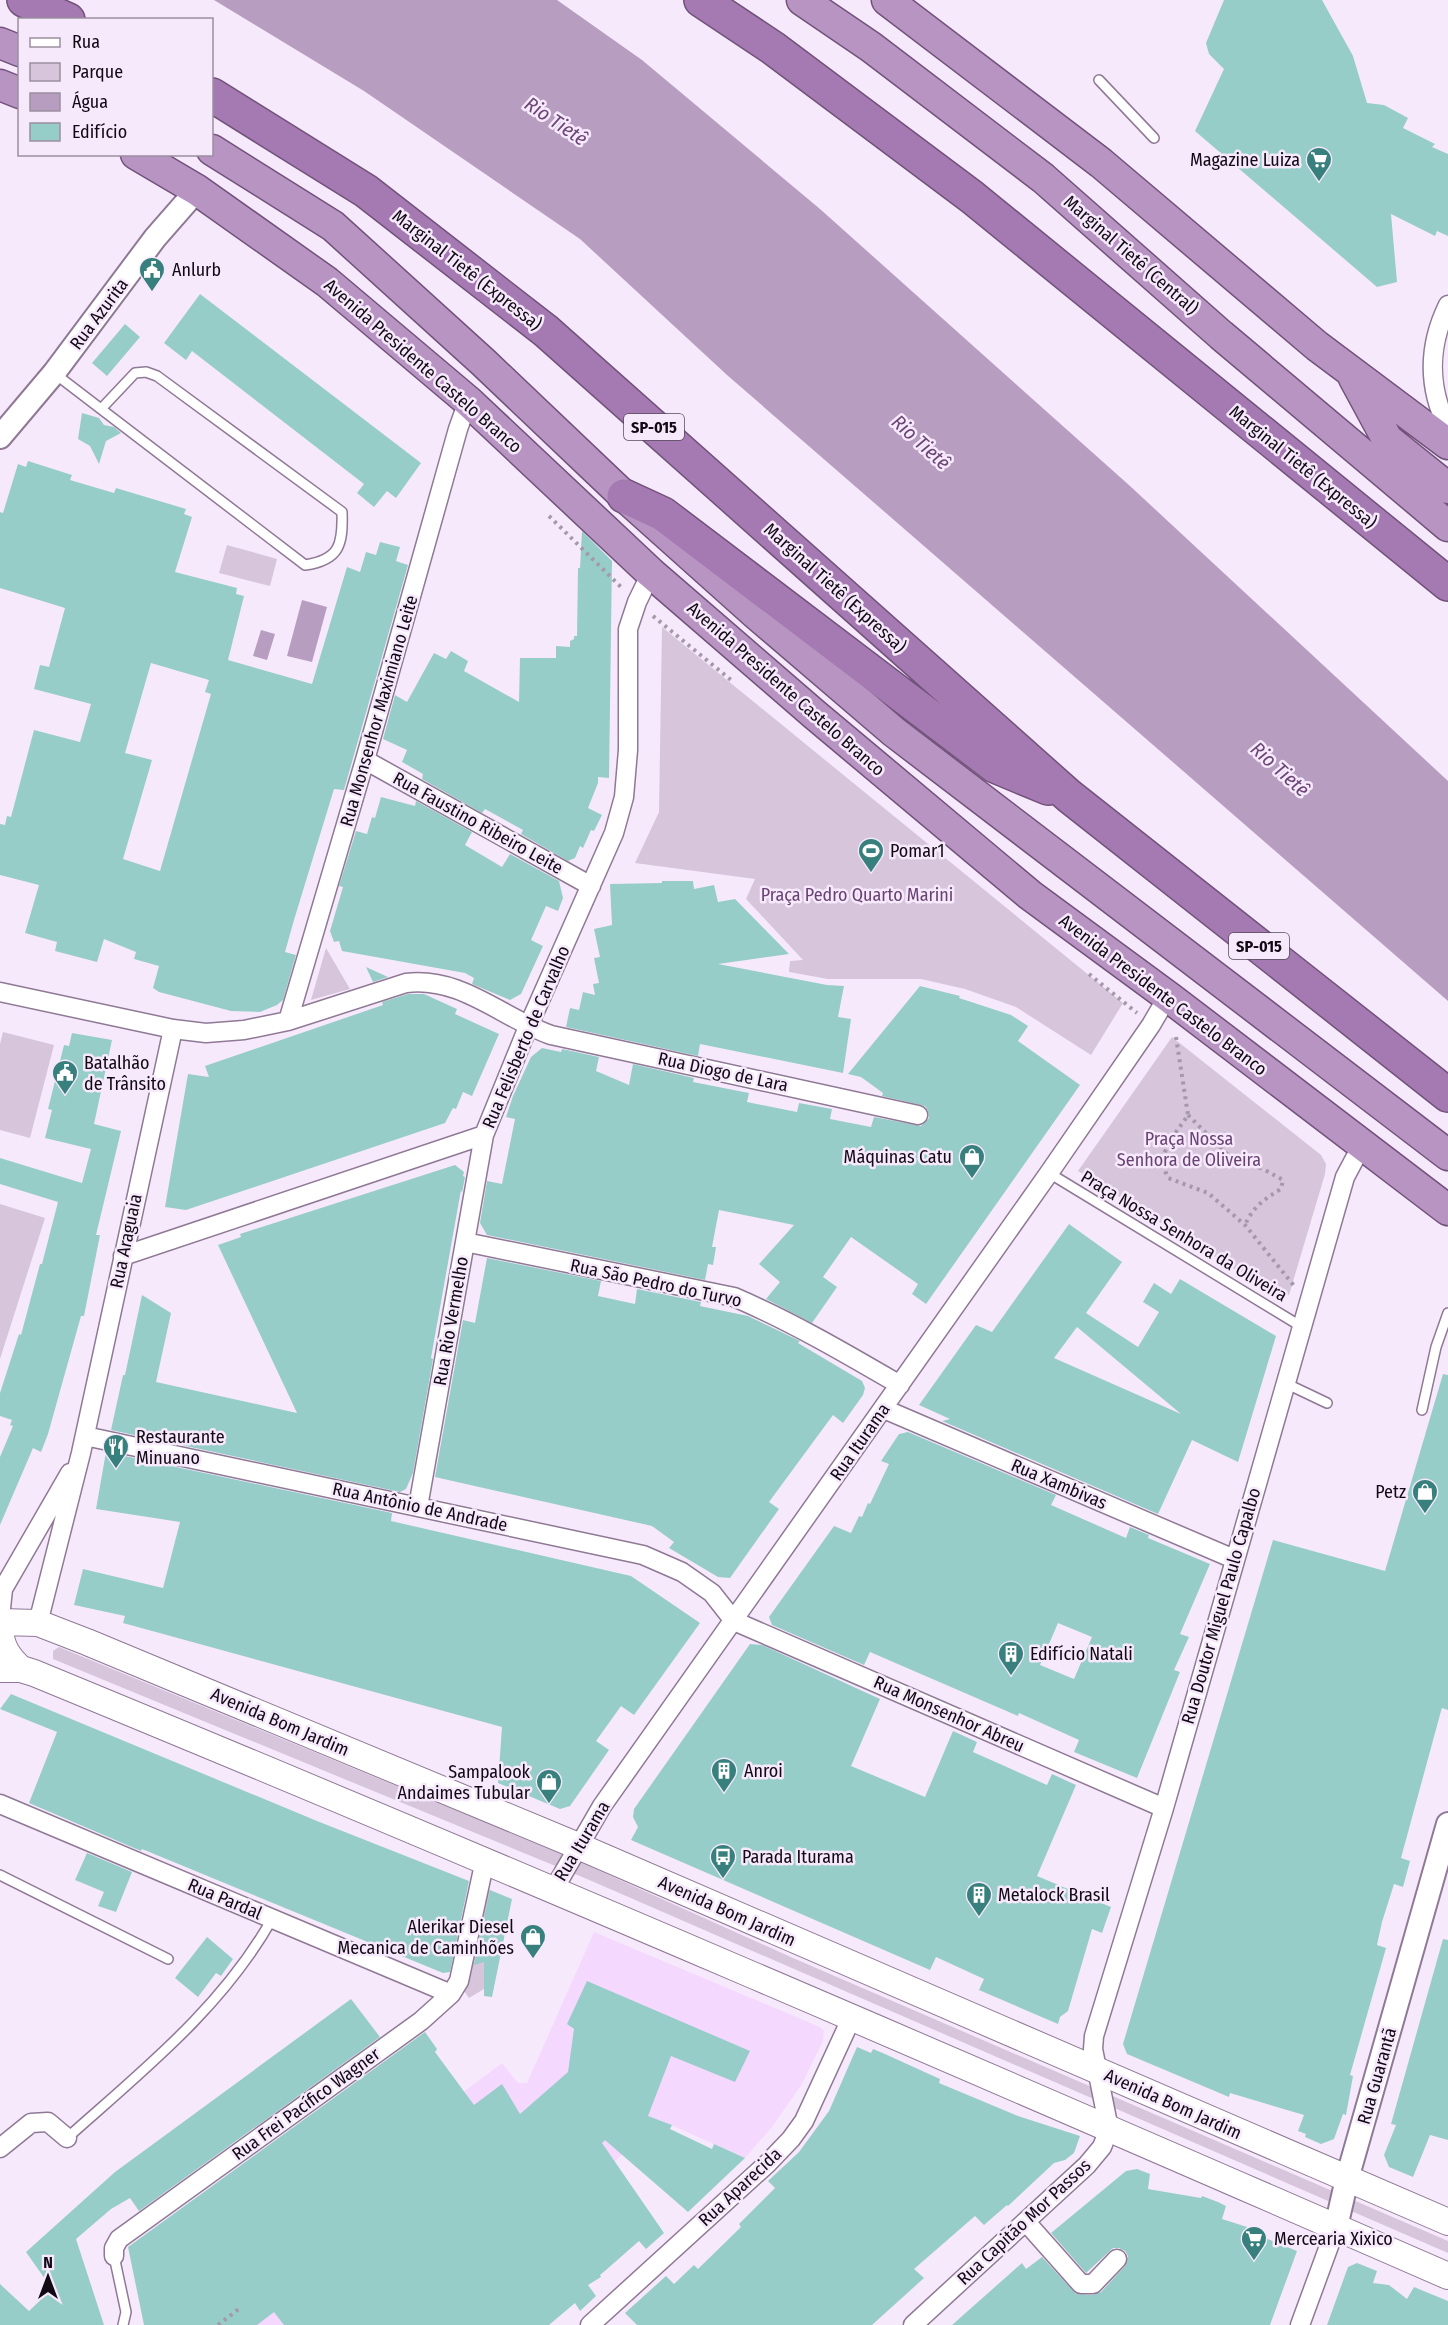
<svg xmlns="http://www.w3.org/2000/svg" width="1448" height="2325" viewBox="0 0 1448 2325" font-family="'Fira Sans Condensed',sans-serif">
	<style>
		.built { fill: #f5d8fe }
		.green { fill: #d6c5db }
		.water { fill: #b79dbf }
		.building { fill: #97cdc9; fill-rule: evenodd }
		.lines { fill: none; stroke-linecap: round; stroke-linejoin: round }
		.service-casing { stroke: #8f7995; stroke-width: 12 }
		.minor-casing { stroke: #8f7995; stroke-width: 21 }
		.tertiary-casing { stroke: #8f7995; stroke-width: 26 }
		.secondary-casing { stroke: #8f7995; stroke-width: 28 }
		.trunk-casing { stroke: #71527a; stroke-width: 33 }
		.motorway-casing { stroke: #71527a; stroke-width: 36 }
		.path { stroke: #a599a9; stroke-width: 4; stroke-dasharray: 3 4.5; stroke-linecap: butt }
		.service { stroke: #fff; stroke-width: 9 }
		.minor { stroke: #fff; stroke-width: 18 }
		.tertiary { stroke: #fff; stroke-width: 22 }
		.secondary { stroke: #fff; stroke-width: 26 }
		.trunk { stroke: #b794c2; stroke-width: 30 }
		.motorway { stroke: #a57ab2; stroke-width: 33 }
		.labels { text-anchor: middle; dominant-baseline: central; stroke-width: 5; stroke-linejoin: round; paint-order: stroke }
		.shield { fill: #f7e9fc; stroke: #564c59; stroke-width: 1.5 }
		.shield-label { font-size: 16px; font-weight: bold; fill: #110913 }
		.poi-label { font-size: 18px; fill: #110913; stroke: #f7e9fc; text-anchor: start }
		.street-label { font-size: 18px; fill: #110913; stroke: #f7e9fc }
		.park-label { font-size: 18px; fill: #684372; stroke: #f7e9fc }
		.water-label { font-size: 20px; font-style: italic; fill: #6b4675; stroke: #f7e9fc }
	</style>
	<rect width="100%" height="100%" fill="#f7e9fc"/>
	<path class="built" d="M594 1932 820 2027 824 2031 823 2041 802 2084 772 2127 745 2158 660 2120 615 2161 467 2272 389 2325H257L265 2241 502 2063 518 2083H527Z"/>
	<path class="green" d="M227 545 277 559 270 586 219 573Z
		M662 627 1123 1003 1091 1055 1016 1007 965 989 921 979H828L789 972 790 961 803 960 746 899 755 879 635 863 659 812Z
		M326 948 350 989 311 1000Z
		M3 1032 54 1045 30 1138 0 1130V1044Z
		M1172 1037 1321 1155 1326 1164 1325 1174 1289 1295 1277 1296 1078 1171Z
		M0 1204 45 1218 0 1359Z
		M59 1647 571 1858 793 1958 1448 2241V2253L587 1879 53 1659V1651Z
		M484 1888 490 1890 484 1989 469 1998 464 1991Z"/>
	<path class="water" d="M214 0H557L642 60 820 209 1130 486 1448 781V1001L727 375 580 239 364 91Z
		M302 600 327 607 312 662 287 656Z
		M261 630 275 634 267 660 253 656Z"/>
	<path class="building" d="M1224 0H1322L1353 56 1367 103 1384 105 1408 118 1403 128 1435 144 1432 147 1448 154V236L1437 231 1435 236 1391 214 1397 282 1377 287 1195 131 1224 69 1209 54 1206 43Z
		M200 294 421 463 396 498 387 491 374 507 357 493 364 484 192 351 186 360 164 343Z
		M125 324 140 337 107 376 92 363Z
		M82 413 99 418 104 425 114 427 121 433 106 441 99 464 90 446 78 439Z
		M28 461 72 475 70 480 114 493 116 488 186 509 184 514 192 517 175 572 237 588 236 594 244 596 228 660 312 684 347 567 360 572 366 552 376 555 380 542 400 547 396 561 408 565 344 790 334 789 294 920 285 952 296 955 283 1000 277 1005 260 1012 231 1011 159 992 153 988 159 966 134 959 136 952 104 939 97 962 55 951 57 942 25 933 39 885 0 875V824L5 825 7 816 11 817 34 730 80 742 91 704 34 689 40 665 49 667 65 608 0 588V512L3 513 18 464 26 467ZM151 663 209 680 205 692 211 694 160 871 123 859 152 760 125 753Z
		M582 531 612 561 609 778 598 777V783L588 808 602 815 594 831 591 830 583 848 580 846 575 858 568 861 521 834 523 830 485 809 482 813 422 779 423 774 402 762 407 750 383 739 395 695 407 702 434 653 446 659 451 651 468 661 464 671 519 702 520 658H556V646L570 647V641L574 639V636H577L578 568H580Z
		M381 797 415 806 416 801 472 832 465 845 502 867 510 854 559 881 563 898 558 911 546 906 531 940 543 946 521 994 510 1000 472 984 474 978 465 973 342 951 339 941 334 942 330 931 343 887 339 886 356 831 367 834 372 817 375 818Z
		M662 881H693L694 889 714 885 718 902 735 899 789 954 718 964 827 985 844 986 838 1017 851 1019 843 1073 700 1044 698 1056 566 1027 570 1008 579 1010 583 992 595 995 593 984 599 983 594 958 600 957 594 929 612 925 610 884 662 883Z
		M366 967 388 977 373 982Z
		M920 986 960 996 959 998 1011 1015 1028 1026 1018 1041 1080 1085 926 1304 912 1294 918 1284 851 1237 823 1277 837 1287 812 1323 766 1299 780 1282 759 1264 794 1225 719 1210 712 1247H716L713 1265 708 1264 705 1280 487 1235 480 1223 487 1181 502 1184 515 1119 506 1117 513 1096 531 1057 542 1048 561 1052 562 1049 599 1057 596 1071 629 1085 633 1064 694 1078 693 1082 749 1093 747 1102 797 1112 799 1103 832 1109 830 1119 871 1127 874 1117 921 1126 929 1118 928 1111 925 1106 882 1096 883 1093 861 1077 848 1074Z
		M408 994H424L457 1009 455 1014 499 1034 472 1096 463 1092 456 1109 453 1108 445 1123 186 1210 165 1207 188 1074 209 1077 205 1066 383 1005 382 1002Z
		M72 1033 112 1040 94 1124 121 1131 96 1235H100L84 1316H81L48 1434 41 1452 33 1448 0 1525V1457L13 1426 10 1425 12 1420 0 1416V1393L19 1334 21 1335 40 1264H42L58 1202 0 1184V1158L82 1183 91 1149 45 1138 52 1110 48 1109 64 1045 69 1046Z
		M455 1165 464 1172 463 1176 465 1177 462 1193 461 1190 431 1358 433 1359 413 1473 406 1489 400 1492 111 1430 123 1375H125L142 1295 171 1313 156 1382 297 1413 218 1245 241 1237 240 1234Z
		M1069 1224 1122 1262 1086 1313 1138 1347 1159 1312 1143 1302 1154 1283 1171 1294 1180 1279 1276 1336 1238 1462 1192 1440 1158 1514 942 1421 950 1419 919 1405 976 1325 992 1332ZM1077 1327 1181 1414 1054 1358Z
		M487 1258 601 1281 598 1296 635 1304 637 1289 701 1302 700 1306 748 1316 800 1341 798 1343 862 1381 865 1388 863 1395 843 1423 833 1415 769 1502 779 1509 730 1578 718 1577 669 1548 674 1542 652 1526 435 1477 463 1320 475 1323Z
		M1443 1374 1448 1375V1710L1442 1708 1441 1711 1401 1858 1410 1861 1403 1887 1394 1884 1382 1922 1377 1945 1386 1948 1350 2075 1353 2076 1346 2115 1343 2114 1334 2139 1321 2144 1305 2137 1306 2134 1298 2131 1304 2115 1230 2093 1229 2097 1127 2054 1123 2044 1273 1540 1385 1571Z
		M908 1432 1056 1495 1051 1505 1126 1538 1130 1527 1149 1535 1148 1538 1210 1564 1180 1634 1189 1637 1174 1670 1180 1672 1137 1778 1074 1752 1079 1740 1019 1713 1018 1716 870 1652 864 1665 772 1625 769 1617 834 1526 851 1533 859 1516 862 1517 868 1503 870 1504 889 1464 881 1461 899 1434ZM1058 1623 1092 1637 1074 1679 1040 1665Z
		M106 1452 392 1513 391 1521 631 1576 700 1623 634 1715 621 1706 596 1741 609 1750 570 1806 560 1809 498 1783 502 1727 123 1623 125 1616 74 1605 83 1569 163 1588 180 1522 96 1509Z
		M750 1644 762 1645 880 1699 851 1766 925 1797 953 1731 977 1742 973 1752 1047 1785 1052 1774 1076 1785 1037 1876 1111 1907 1102 1933 1092 1929 1068 2011 1060 2017 1058 2024 979 1990 984 1979 936 1957 930 1970 631 1840 638 1827 633 1817 634 1809Z
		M11 1694 317 1821 469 1881 450 1972 443 1973 142 1849 141 1851 29 1803 57 1732 0 1709Z
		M87 1853 132 1872 116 1912 98 1906 104 1892 75 1880Z
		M490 1890 512 1899 492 1997 484 1996V1962L474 1965Z
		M207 1937 233 1959 221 1976 216 1973 198 1997 175 1978Z
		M1443 1939 1448 1940V2140L1430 2135 1413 2177 1389 2167 1384 2155 1396 2125 1391 2124Z
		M587 1981 750 2051 735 2082 671 2056 648 2116 672 2125 670 2129 712 2149 714 2144 745 2158 688 2212 605 2140 602 2143 664 2233 646 2249 639 2241 606 2270 600 2275 601 2277 588 2285 596 2296 580 2311 575 2303 549 2325H284L274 2312 257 2325H144L128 2247 425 2032 437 2049 435 2052 474 2105 502 2084 520 2114 568 2072 574 2029 567 2024Z
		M351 1999 380 2037 139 2211 130 2198 111 2209 76 2239 104 2325H0V2284L29 2311 52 2289 26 2252 115 2172Z
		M857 2047 871 2053 873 2049 885 2054 940 2079 939 2083 1018 2116 1080 2136 1074 2153 1065 2160 1054 2163 1008 2206 1007 2205 984 2225 975 2216 914 2269 924 2278 872 2325H637L625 2313 666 2276 674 2284 694 2265 698 2269 741 2227 739 2224 775 2188 768 2181 799 2152 829 2111Z
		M1137 2169 1150 2174 1148 2189 1201 2198 1202 2196 1218 2202 1226 2206 1222 2219 1247 2227 1246 2230 1297 2251 1270 2325H952L1022 2263 1026 2269 1042 2257 1076 2294 1093 2295 1101 2292 1125 2266 1128 2256 1125 2251 1119 2248H1113L1086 2273 1051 2233 1126 2171Z
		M1357 2263 1377 2271 1373 2283 1389 2285 1407 2299 1414 2287 1448 2301V2325H1327L1348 2267Z"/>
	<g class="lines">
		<defs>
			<path id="service" d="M1099 80 1154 138
				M54 373 101 409 305 565C340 560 343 544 342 512L157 376 146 372 135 373 101 409
				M1049 1173 1302 1327
				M1285 1383 1327 1403
				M1422 1410 1436 1347 1448 1313
				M0 1875 168 1959
				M67 2138C142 2071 222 2008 272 1919
				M114 2256 126 2312 123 2325"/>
			<path id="minor" d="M1448 305C1428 346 1427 386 1448 428
				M365 760 591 886
				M0 992 173 1029 206 1033 244 1030 288 1021 406 983C461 976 502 1018 551 1035L918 1115
				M288 1021 365 760 458 429 468 401
				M465 1242 734 1297C792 1322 845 1353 900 1385
				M123 1256 484 1135
				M884 1409 1234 1559
				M85 1436 643 1555 682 1572 712 1593 734 1621 1164 1808
				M418 1507 484 1135 528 1027 614 833 624 797 628 750V629L637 602 651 573
				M0 1618 3 1589 70 1473
				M38 1623 81 1453 173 1029
				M0 1804 451 1994
				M554 1889 602 1806 1049 1173 1151 1025 1168 996
				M0 2148 31 2123 48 2122 67 2138
				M1026 2222 1081 2284H1093L1117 2259
				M114 2256V2248L119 2239 421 2021 451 1994 459 1981 485 1860
				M590 2325 768 2163 791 2139 804 2121 851 2019
				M913 2325 1087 2165 1102 2147 1109 2129 1093 2049 1094 2036 1164 1808 1345 1177 1362 1145
				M1300 2325 1336 2227"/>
			<path id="tertiary" d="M0 437 54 373 155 238 197 190
				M1336 2227 1347 2179 1448 1824"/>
			<path id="secondary" d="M0 1622 38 1623 87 1642 578 1846 1448 2222
				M0 1629C1 1647 8 1657 21 1669
				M0 1669H21L34 1673C508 1868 978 2071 1448 2276"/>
			<path id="trunk" d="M802 0 871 47 1043 178 1221 335 1448 526
				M887 0 1101 163 1317 346 1448 444
				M0 43 20 51
				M0 85 20 93
				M212 150 333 226 483 362 624 496 756 614 894 732 1448 1155
				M136 154 197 190 327 282 468 401 651 573 814 714 1030 895 1170 998 1448 1210
				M1354 378 1387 439 1448 488"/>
			<path id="motorway" d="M24 0 68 20
				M701 0 773 48 972 197 1448 584
				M212 95 366 191 546 331 1069 796 1448 1095
				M624 496 663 514 995 766 1048 788"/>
		</defs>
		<use href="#service" class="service-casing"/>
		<use href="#minor" class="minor-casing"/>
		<use href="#tertiary" class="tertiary-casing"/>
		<use href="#secondary" class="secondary-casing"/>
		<use href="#trunk" class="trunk-casing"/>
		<use href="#motorway" class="motorway-casing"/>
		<path class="path" d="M549 516 623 589
			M653 616 731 680
			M1089 974 1137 1013
			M1176 1037 1188 1115C1174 1137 1155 1152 1168 1178L1208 1193 1245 1225 1295 1287
			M1188 1115 1228 1155 1265 1170 1283 1180 1281 1189C1264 1199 1253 1207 1245 1225
			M218 2325 240 2308"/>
		<use href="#service" class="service"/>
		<use href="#minor" class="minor"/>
		<use href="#tertiary" class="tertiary"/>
		<use href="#secondary" class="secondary"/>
		<use href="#trunk" class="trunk"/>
		<use href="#motorway" class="motorway"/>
	</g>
	<defs>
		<symbol id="supermarket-pin" viewBox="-11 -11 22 30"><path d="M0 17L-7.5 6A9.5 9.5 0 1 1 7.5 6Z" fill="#38807d" stroke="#f7e9fc"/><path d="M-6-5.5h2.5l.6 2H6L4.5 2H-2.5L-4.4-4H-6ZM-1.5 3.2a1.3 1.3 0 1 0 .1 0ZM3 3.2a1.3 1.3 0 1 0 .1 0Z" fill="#fff"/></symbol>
		<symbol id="civic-pin" viewBox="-11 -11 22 30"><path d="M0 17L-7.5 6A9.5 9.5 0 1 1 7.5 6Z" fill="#38807d" stroke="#f7e9fc"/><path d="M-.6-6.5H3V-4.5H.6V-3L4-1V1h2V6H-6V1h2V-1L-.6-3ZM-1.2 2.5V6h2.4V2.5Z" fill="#fff"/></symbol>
		<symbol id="stadium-pin" viewBox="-11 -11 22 30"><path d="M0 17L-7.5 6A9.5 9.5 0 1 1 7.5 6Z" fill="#38807d" stroke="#f7e9fc"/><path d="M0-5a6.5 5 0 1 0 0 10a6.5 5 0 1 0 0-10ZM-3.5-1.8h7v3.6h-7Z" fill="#fff"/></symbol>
		<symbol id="shop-pin" viewBox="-11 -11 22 30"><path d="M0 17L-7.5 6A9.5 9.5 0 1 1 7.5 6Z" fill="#38807d" stroke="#f7e9fc"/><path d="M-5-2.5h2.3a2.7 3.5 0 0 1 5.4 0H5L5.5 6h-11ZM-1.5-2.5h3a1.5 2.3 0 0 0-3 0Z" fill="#fff"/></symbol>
		<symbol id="restaurant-pin" viewBox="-11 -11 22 30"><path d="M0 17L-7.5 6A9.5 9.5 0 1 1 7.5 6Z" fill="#38807d" stroke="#f7e9fc"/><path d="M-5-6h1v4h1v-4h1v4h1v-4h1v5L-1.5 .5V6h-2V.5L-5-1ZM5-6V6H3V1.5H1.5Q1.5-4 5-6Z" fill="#fff"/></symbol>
		<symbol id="building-pin" viewBox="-11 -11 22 30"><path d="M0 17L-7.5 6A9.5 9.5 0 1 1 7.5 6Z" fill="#38807d" stroke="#f7e9fc"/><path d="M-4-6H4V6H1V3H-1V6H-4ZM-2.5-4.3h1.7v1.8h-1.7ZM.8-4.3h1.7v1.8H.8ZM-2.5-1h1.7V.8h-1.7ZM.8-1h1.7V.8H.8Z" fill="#fff"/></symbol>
		<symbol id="bus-pin" viewBox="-11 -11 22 30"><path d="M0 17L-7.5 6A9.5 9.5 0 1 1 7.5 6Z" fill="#38807d" stroke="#f7e9fc"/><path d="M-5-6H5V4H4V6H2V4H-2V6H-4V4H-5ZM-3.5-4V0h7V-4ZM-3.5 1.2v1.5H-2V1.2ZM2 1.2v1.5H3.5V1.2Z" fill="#fff"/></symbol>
	</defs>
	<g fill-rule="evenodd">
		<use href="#supermarket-pin" x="1304" y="145" width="30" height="40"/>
		<use href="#civic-pin" x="137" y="255" width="30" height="40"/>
		<use href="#stadium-pin" x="856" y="836" width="30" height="40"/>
		<use href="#civic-pin" x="50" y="1058" width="30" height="40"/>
		<use href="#shop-pin" x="957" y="1142" width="30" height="40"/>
		<use href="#restaurant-pin" x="101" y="1432" width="30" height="40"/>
		<use href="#shop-pin" x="1410" y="1477" width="30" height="40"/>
		<use href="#building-pin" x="996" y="1639" width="30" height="40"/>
		<use href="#building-pin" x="709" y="1756" width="30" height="40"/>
		<use href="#shop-pin" x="534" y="1767" width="30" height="40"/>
		<use href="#bus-pin" x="708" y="1842" width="30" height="40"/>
		<use href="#building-pin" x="964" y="1880" width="30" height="40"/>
		<use href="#shop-pin" x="518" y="1922" width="30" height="40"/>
		<use href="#supermarket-pin" x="1239" y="2224" width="30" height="40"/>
	</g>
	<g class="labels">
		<g class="shield">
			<rect x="624" y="414" width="60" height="26" rx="4.5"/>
			<rect x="1229" y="933" width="60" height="26" rx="4.5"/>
		</g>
		<g class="shield-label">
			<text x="654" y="427">SP-015</text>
			<text x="1259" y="946">SP-015</text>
		</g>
		<g class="poi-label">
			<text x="1300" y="160" text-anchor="end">Magazine Luiza</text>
			<text x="172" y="270">Anlurb</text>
			<text x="890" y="851">Pomar1</text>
			<text x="84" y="1063">Batalhão<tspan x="84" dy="21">de Trânsito</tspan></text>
			<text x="952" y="1157" text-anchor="end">Máquinas Catu</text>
			<text x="136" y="1437">Restaurante<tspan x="136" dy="21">Minuano</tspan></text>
			<text x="1406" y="1492" text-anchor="end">Petz</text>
			<text x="1030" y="1654">Edifício Natali</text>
			<text x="744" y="1771">Anroi</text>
			<text x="530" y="1772" text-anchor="end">Sampalook<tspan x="530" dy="21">Andaimes Tubular</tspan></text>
			<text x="742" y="1857">Parada Iturama</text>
			<text x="998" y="1895">Metalock Brasil</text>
			<text x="514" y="1927" text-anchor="end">Alerikar Diesel<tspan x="514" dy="21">Mecanica de Caminhões</tspan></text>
			<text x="1274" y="2239">Mercearia Xixico</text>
		</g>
		<g class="street-label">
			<text transform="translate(1131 255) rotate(41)">Marginal Tietê (Central)</text>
			<text transform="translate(467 270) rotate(38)">Marginal Tietê (Expressa)</text>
			<text transform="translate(99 314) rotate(-53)">Rua Azurita</text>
			<text transform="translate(423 366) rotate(41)">Avenida Presidente Castelo Branco</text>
			<text transform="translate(1303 467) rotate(39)">Marginal Tietê (Expressa)</text>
			<text transform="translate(835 588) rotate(42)">Marginal Tietê (Expressa)</text>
			<text transform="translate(786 689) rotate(41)">Avenida Presidente Castelo Branco</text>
			<text transform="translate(379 711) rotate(-74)">Rua Monsenhor Maximiano Leite</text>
			<text transform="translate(478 823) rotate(29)">Rua Faustino Ribeiro Leite</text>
			<text transform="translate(1163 995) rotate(37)">Avenida Presidente Castelo Branco</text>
			<text transform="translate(526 1037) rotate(-67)">Rua Felisberto de Carvalho</text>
			<text transform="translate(723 1072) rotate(12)">Rua Diogo de Lara</text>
			<text transform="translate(1184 1236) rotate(31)">Praça Nossa Senhora da Oliveira</text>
			<text transform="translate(126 1241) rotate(-78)">Rua Araguaia</text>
			<text transform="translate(656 1283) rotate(12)">Rua São Pedro do Turvo</text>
			<text transform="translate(451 1321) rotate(-80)">Rua Rio Vermelho</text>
			<text transform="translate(860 1442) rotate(-55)">Rua Iturama</text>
			<text transform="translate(1059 1484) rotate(23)">Rua Xambivas</text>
			<text transform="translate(420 1507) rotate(12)">Rua Antônio de Andrade</text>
			<text transform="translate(1221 1606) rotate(-74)">Rua Doutor Miguel Paulo Capalbo</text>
			<text transform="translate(949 1714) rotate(24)">Rua Monsenhor Abreu</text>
			<text transform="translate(280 1722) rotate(23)">Avenida Bom Jardim</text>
			<text transform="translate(582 1841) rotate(-59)">Rua Iturama</text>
			<text transform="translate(225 1899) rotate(23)">Rua Pardal</text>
			<text transform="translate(727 1911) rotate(24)">Avenida Bom Jardim</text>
			<text transform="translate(1377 2076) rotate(-74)">Rua Guarantã</text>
			<text transform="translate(306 2104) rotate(-36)">Rua Frei Pacífico Wagner</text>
			<text transform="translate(1173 2104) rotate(24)">Avenida Bom Jardim</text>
			<text transform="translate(740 2187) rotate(-43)">Rua Aparecida</text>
			<text transform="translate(1024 2222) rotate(-43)">Rua Capitão Mor Passos</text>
		</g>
		<g class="park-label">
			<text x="857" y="895">Praça Pedro Quarto Marini</text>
			<text x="1189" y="1139">Praça Nossa<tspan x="1189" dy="21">Senhora de Oliveira</tspan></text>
		</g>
		<g class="water-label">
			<text transform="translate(556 121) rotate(34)">Rio Tietê</text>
			<text transform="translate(921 442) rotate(42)">Rio Tietê</text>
			<text transform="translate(1280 769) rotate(42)">Rio Tietê</text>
		</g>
	</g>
	<rect x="18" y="18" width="195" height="138" fill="#f7e9fc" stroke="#9b8f9f" stroke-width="1.5"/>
	<rect x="30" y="38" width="30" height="9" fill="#ffffff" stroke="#9b8f9f" stroke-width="1.5"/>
	<text x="72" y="48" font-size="18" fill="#110913">Rua</text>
	<rect x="30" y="63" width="30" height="18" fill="#d6c5db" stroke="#9b8f9f" stroke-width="1.5"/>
	<text x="72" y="78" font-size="18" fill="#110913">Parque</text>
	<rect x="30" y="93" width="30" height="18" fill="#b79dbf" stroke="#9b8f9f" stroke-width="1.5"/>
	<text x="72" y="108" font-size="18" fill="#110913">Água</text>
	<rect x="30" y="123" width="30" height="18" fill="#97cdc9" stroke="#9b8f9f" stroke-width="1.5"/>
	<text x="72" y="138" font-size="18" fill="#110913">Edifício</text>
	<g transform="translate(48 2277)" stroke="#f7e9fc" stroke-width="4.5" paint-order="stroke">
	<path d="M0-4.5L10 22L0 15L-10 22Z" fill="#110913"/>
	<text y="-9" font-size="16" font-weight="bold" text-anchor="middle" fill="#110913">N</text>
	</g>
</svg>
